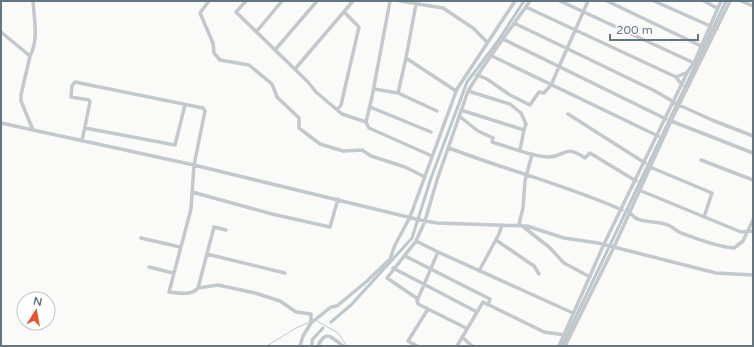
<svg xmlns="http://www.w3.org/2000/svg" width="754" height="347" viewBox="0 0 754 347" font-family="'Varela Round',sans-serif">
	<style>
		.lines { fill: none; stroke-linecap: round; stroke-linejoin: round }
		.stream { stroke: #bbc7cb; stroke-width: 1 }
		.canal { stroke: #bbc7cb; stroke-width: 3 }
		.minor { stroke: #c3c8cc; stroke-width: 3.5 }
	</style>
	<rect width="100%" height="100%" fill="#fafaf8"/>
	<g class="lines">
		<path class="stream" d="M317 321 338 333 347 346
			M267 346 296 328 310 322"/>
		<path class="canal" d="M331 322 351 305 412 238 431 178 467 82 498 41 524 1
			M312 346V340L323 328
			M562 346 726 1"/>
		<path class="minor" d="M209 1 200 13 213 43 214 53 220 60 249 65 272 84 277 97 299 118V128L320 144 343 151 362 150 371 156 405 167 425 177
			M246 1 236 12 308 82 316 92 342 114 366 122 369 128 432 156
			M400 1 443 8 473 28 487 42
			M560 1 694 63
			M607 1 701 46
			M654 1 717 29
			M704 1 717 8
			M741 1 753 6
			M526 7 676 77
			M514 23 655 91 679 105 712 120 753 136
			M257 31 282 1
			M1 32 30 56 21 95V101L33 130
			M503 39 666 119
			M275 50 317 1
			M30 56C39 39 34 19 33 1
			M492 56 658 136
			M406 58 416 4
			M295 69 353 1
			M477 75 487 79 510 95 530 105 539 92 544 93 551 85 588 1
			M682 85 676 77 688 72
			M374 89 398 93 406 58 456 91
			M468 91 510 104 521 113 526 124 524 130
			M398 93 437 111
			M370 107 431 132
			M337 110 341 105 359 27 344 12
			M461 110 524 130 520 150
			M568 114 645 163
			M459 116 478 131 493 138 492 142C510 147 529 156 547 157 566 158 562 143 585 158L590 153 636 181
			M671 121 753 153
			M366 122 372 97 390 1
			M1 123 194 165 420 220 437 223 527 226 564 238 598 243 716 273 753 275
			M85 128 175 145 185 105
			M82 141 90 102 89 100 71 97 72 86 75 82 203 108 205 111 194 165 191 209 169 292C179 293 191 296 198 288L214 227 226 230
			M449 148C506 170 566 185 622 210
			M701 160 753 180
			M650 167 712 193 704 217
			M639 190 741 232 753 231
			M192 192 272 214 330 227 338 199
			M629 211C638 226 654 219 668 225 673 227 676 231 681 233 698 239 717 247 734 248L743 241 753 220
			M519 224 523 208 525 181 532 154
			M521 225 549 247 564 263 590 277
			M141 238 180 247
			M496 240 534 266 539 274
			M416 241 438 252
			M207 254 285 273
			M405 256 490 299 488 305
			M149 267 173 273
			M393 268 477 312
			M479 271 499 234 502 225
			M198 288 218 285 255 293 280 301 296 312 311 314V323
			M418 299 387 278 416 241 425 221 437 180 468 91 483 67 530 1
			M466 328 418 304 417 301 438 252 573 313
			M462 337 472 346
			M300 346 303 336 311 323 331 307 337 306 367 281 390 259 395 245 410 217 457 89 515 1
			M318 346C326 328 332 338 343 346
			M417 346 408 341 428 309
			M457 346 483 302 544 332 565 335
			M559 346 604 244 688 71 694 63 721 1
			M565 346 614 247 671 121 730 1"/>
	</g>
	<rect width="754" height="347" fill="none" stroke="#657683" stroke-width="4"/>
	<g transform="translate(36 311) rotate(11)"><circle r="19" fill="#ffffff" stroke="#c1c8cd"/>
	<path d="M0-3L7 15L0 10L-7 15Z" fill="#e4572e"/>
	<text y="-6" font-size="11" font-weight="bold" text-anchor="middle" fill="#657683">N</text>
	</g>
	<path d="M610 34v6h88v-6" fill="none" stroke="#657683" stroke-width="2"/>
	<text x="616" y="34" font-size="12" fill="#657683" stroke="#ffffff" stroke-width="3" paint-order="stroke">200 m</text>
</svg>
